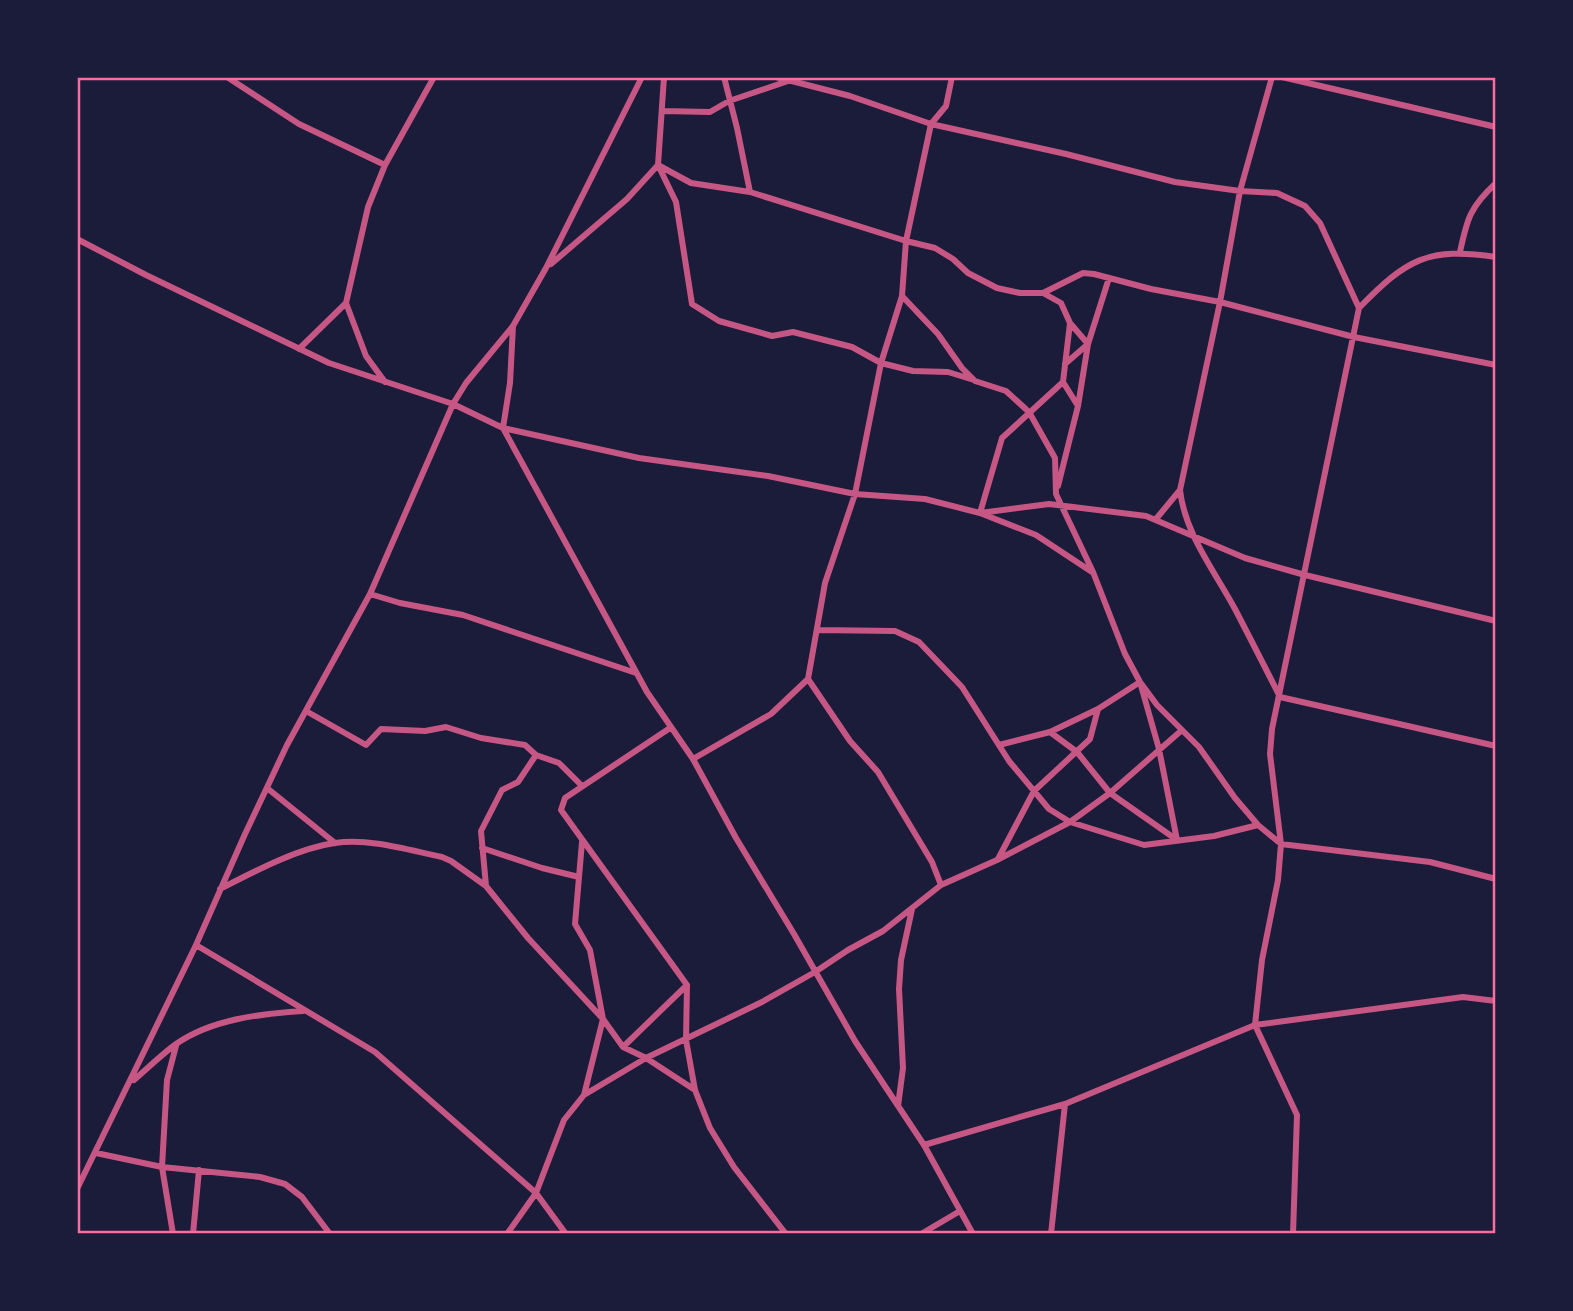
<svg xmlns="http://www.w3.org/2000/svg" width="1573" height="1311" viewBox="0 0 1573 1311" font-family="'Asap Condensed',sans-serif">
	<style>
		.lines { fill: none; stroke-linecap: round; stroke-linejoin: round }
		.minor { stroke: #c65784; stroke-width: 6 }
		.neatline { fill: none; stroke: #ff6b9d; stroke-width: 2.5 }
	</style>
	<rect width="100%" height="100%" fill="#1b1b3a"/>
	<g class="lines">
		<path class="minor" d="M227 77 299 124 385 165
			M724 77 737 128 750 192
			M776 77 850 96 931 124 1066 154 1175 182 1240 191 1277 193 1305 206 1320 223 1359 308
			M1272 77 1240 191 1220 302 1180 490C1185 534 1214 570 1235 609 1250 638 1265 667 1280 697L1496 746
			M1282 77 1496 127
			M663 111 710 112 729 101 791 80
			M658 165 691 183 750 192 906 241 935 248 953 259 968 273 997 288 1020 293H1043L1083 273 1094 274 1151 289 1220 302 1354 337 1496 365
			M659 167 676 202 692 304 719 321 772 336 793 332 852 347 881 363 913 371 948 372 974 380
			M77 239 146 275 329 363 453 404 503 428 639 458 768 476 855 494 925 499 980 513 1036 535 1092 572
			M1460 252C1467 219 1470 207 1496 183
			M1496 257C1427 247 1407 259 1359 308L1272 729 1270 754 1281 844 1430 862 1496 879
			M551 264 627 199 658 165 664 77
			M1043 293 1061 303 1070 323 1063 382 1078 406
			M902 296 938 334 962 368 975 381 1006 391 1029 412 1055 458 1056 494 1093 572 1125 654 1140 682 1157 705 1199 747 1235 798 1258 825 1281 844 1278 880 1262 960 1255 1025 1297 1115 1293 1234
			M346 303 366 356 385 382
			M513 326 510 383 503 428 647 692 693 759 736 838 794 934 855 1041 924 1145 973 1234
			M299 349 346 303 368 207 385 165 434 77
			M1065 364 1088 344 1070 323
			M1063 382 1002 438 980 513 1049 504 1146 516 1245 558 1305 575 1496 621
			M1058 486 1078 406 1088 344 1109 278
			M1156 519 1180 490
			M370 594 400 603 463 615 636 673
			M817 630 895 631 919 642 962 687 1009 761 1049 809 1070 822 1144 845 1214 836 1258 825
			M808 679 850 741 878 772 932 862 941 885
			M306 711 366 745 381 729 425 731 446 727 481 738 525 745 536 755 559 763 582 786
			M670 728 565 798 561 810 687 985 686 1040 695 1090 710 1128 734 1167 786 1234
			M1050 732 1077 752 1110 793 1177 840
			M999 745 1050 732 1098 709 1140 682 1159 749 1177 840
			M693 759 771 714 808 679 825 583 855 494 881 363 902 296 906 241 931 124 946 106 952 77
			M267 788 335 843
			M582 842 575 924 590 950 603 1019 584 1095
			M482 848 542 868 579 877
			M998 859 1034 791 1090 739 1098 709
			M486 886 481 831 502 790 518 782 536 755
			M220 889C253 872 298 848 335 843 370 838 408 850 442 857L451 861 486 886 528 938 603 1019 623 1047 646 1058 695 1090
			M196 945 375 1052 536 1193 566 1234
			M623 1047 687 985
			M134 1080C148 1068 161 1055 176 1044 212 1019 260 1014 303 1011
			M898 1106 903 1068 899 989 901 960 912 909
			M924 1145 1065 1104 1255 1025 1463 997 1496 1001
			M96 1153 162 1167 260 1177 285 1184 302 1197 330 1234
			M77 1189 196 945 245 834 287 745 370 594 453 404 466 383 513 326 546 268 642 77
			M173 1234 162 1167 167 1080 176 1046
			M193 1234 199 1170
			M507 1234 536 1193 564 1120 584 1095 646 1058 762 1002 815 972 848 950 883 931 941 885 997 860 1070 822 1110 793 1182 730
			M921 1234 960 1211
			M1051 1234 1065 1104"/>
	</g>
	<rect width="1573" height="1311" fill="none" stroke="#1b1b3a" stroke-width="158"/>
	<rect x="79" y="79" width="1415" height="1153" class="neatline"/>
</svg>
